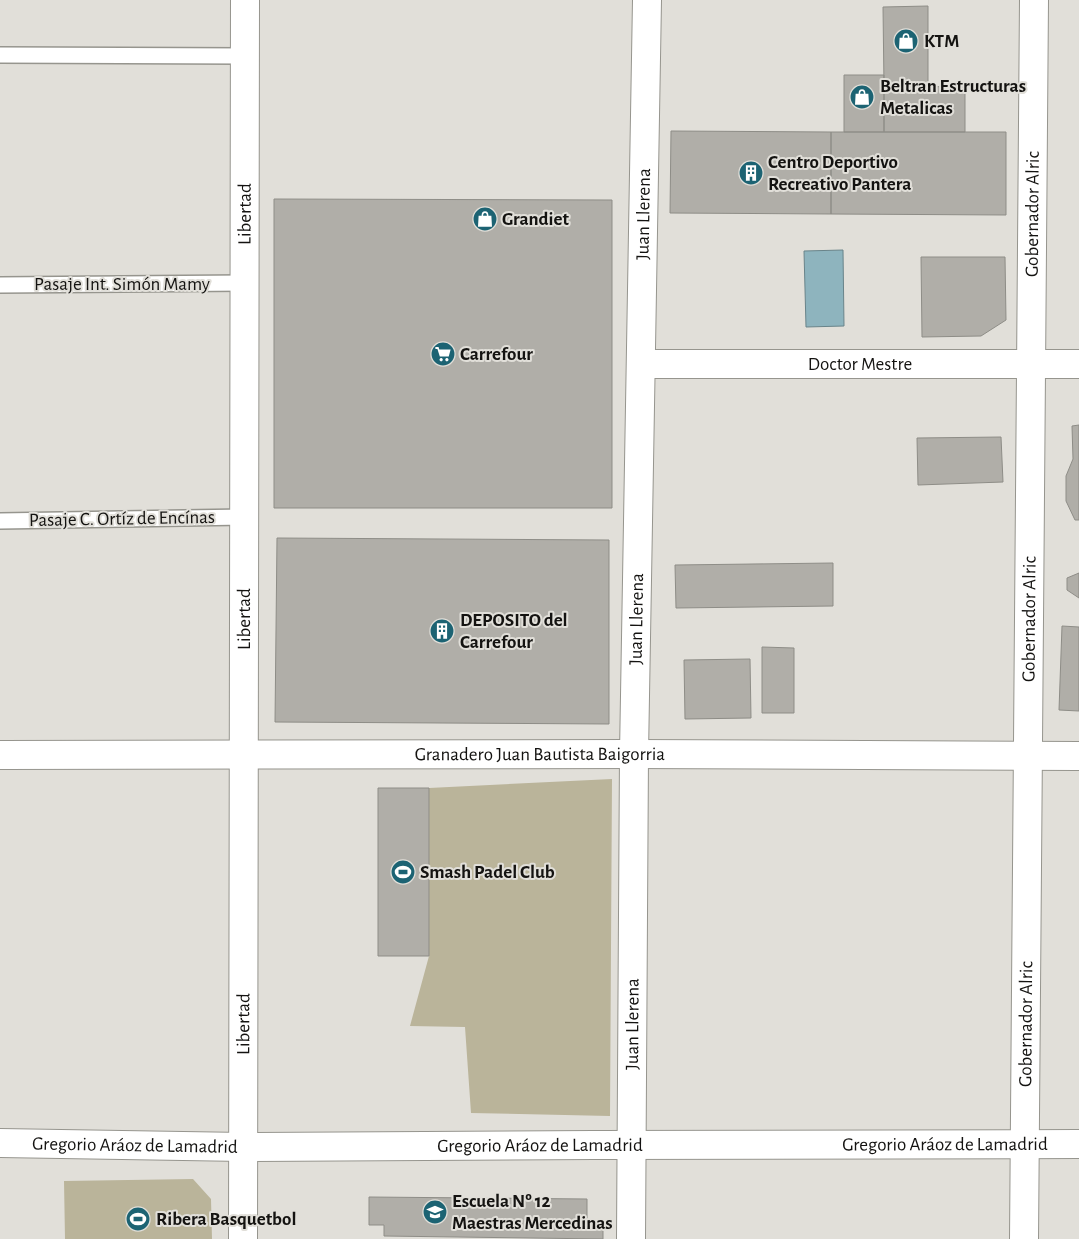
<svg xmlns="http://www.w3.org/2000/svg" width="1079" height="1239" viewBox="0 0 1079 1239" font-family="'Alegreya Sans',sans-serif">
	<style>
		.green { fill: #bab49a }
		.water { fill: #8eb4be; stroke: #69848a }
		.building { fill: #b0aea8; stroke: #8e8d87 }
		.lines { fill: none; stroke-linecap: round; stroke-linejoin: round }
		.service-casing { stroke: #96958e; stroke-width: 18 }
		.minor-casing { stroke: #96958e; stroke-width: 30 }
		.service { stroke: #fff; stroke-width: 15 }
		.minor { stroke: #fff; stroke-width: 28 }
		.labels { text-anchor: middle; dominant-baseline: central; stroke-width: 4; stroke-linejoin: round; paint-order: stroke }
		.poi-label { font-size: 19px; font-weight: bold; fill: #141311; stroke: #e1dfd9; text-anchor: start }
		.street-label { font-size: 19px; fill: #141311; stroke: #e1dfd9 }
	</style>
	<rect width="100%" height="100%" fill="#e1dfd9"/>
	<path class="green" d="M612 779 610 1116 471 1113 465 1027 410 1026 429 956V788Z
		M193 1179 211 1199 212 1239H65L64 1181Z"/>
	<path class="water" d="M843 250 844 326 806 327 804 251Z"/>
	<path class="building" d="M928 6V87L884 86 883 7Z
		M844 75H884V132H844Z
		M884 86 965 87V132H884Z
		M671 131 831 132V214L670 213Z
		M831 132H1006V215L831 214Z
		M274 199 612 200V508H274Z
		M921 257H1005L1006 320 981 336 922 337Z
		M1079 425V520H1075L1066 501V476L1073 459 1072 426Z
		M1001 437 1003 482 918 485 917 438Z
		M277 538 609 540V724L275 722Z
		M833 563V606L676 608 675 565Z
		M1079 573V598L1067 590V578Z
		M1062 626 1079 627V711L1059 710Z
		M762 647 794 648V713H762Z
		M750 659 751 718 685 719 684 660Z
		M378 788H429V956H378Z
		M369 1197 587 1199V1225L603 1226V1239L384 1236V1225H369Z"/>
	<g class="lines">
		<defs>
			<path id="service" d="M0 55 245 56
				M0 285 245 283
				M0 521 245 517"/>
			<g id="minor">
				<path id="s1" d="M641 364H1079"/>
				<path id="s2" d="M0 755 634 754 1079 756"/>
				<path id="s3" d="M0 1143 244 1147 594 1145 1079 1144"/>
				<path id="s4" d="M243 1239 245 0"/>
				<path id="s5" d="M631 1239 634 754 647 0"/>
				<path id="s6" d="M1024 1239 1034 0"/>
			</g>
		</defs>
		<use href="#service" class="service-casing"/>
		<use href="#minor" class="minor-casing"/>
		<use href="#service" class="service"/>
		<use href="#minor" class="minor"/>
	</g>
	<defs>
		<symbol id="shop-disc" viewBox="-11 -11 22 22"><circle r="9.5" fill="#1c6373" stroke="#e1dfd9"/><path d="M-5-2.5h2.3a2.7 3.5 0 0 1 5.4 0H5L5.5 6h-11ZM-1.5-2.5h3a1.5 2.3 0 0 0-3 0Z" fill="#fff"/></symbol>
		<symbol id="building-disc" viewBox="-11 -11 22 22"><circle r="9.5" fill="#1c6373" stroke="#e1dfd9"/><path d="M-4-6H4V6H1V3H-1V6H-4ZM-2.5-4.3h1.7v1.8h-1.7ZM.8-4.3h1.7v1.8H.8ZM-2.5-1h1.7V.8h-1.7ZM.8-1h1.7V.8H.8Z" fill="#fff"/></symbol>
		<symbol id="supermarket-disc" viewBox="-11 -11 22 22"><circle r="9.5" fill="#1c6373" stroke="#e1dfd9"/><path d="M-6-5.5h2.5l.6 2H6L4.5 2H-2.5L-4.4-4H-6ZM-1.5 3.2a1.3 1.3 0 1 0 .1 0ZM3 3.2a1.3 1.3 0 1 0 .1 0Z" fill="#fff"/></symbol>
		<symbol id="stadium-disc" viewBox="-11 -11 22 22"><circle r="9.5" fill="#1c6373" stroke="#e1dfd9"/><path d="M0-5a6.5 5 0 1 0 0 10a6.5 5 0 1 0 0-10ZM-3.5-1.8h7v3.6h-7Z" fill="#fff"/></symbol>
		<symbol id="school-disc" viewBox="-11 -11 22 22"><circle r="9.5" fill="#1c6373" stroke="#e1dfd9"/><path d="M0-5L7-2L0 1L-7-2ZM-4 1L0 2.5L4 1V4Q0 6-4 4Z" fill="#fff"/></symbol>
	</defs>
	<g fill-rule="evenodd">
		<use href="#shop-disc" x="892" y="27" width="28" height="28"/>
		<use href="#shop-disc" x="848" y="83" width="28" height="28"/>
		<use href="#building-disc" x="737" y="159" width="28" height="28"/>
		<use href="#shop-disc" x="471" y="205" width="28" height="28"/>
		<use href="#supermarket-disc" x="429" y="340" width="28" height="28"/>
		<use href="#building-disc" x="428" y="617" width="28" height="28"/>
		<use href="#stadium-disc" x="389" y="858" width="28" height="28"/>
		<use href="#school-disc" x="421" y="1198" width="28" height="28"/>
		<use href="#stadium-disc" x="124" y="1205" width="28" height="28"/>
	</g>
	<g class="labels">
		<g class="poi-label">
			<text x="924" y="41">KTM</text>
			<text x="880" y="86">Beltran Estructuras<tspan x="880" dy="22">Metalicas</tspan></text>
			<text x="768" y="162">Centro Deportivo<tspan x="768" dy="22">Recreativo Pantera</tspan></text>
			<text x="502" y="219">Grandiet</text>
			<text x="460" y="354">Carrefour</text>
			<text x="460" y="620">DEPOSITO del<tspan x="460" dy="22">Carrefour</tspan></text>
			<text x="420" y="872">Smash Padel Club</text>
			<text x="452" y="1201">Escuela Nº 12<tspan x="452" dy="22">Maestras Mercedinas</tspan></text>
			<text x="156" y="1219">Ribera Basquetbol</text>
		</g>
		<g class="street-label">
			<text stroke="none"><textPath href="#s4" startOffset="1025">Libertad</textPath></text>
			<text stroke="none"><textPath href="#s5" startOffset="1025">Juan Llerena</textPath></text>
			<text stroke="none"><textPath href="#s6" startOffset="1025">Gobernador Alric</textPath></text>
			<text x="122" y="284">Pasaje Int. Simón Mamy</text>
			<text stroke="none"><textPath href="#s1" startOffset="219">Doctor Mestre</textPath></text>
			<text transform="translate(122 519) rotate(-1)">Pasaje C. Ortíz de Encínas</text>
			<text stroke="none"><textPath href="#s5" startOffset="620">Juan Llerena</textPath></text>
			<text stroke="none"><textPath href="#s6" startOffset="620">Gobernador Alric</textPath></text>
			<text stroke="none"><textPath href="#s4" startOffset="620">Libertad</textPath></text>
			<text stroke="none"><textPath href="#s2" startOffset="540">Granadero Juan Bautista Baigorria</textPath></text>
			<text stroke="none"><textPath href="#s4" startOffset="215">Libertad</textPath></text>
			<text stroke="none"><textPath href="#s5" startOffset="215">Juan Llerena</textPath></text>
			<text stroke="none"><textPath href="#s6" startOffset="215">Gobernador Alric</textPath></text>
			<text stroke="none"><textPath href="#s3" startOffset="945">Gregorio Aráoz de Lamadrid</textPath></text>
			<text stroke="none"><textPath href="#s3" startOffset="135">Gregorio Aráoz de Lamadrid</textPath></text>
			<text stroke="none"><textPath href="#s3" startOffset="540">Gregorio Aráoz de Lamadrid</textPath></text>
		</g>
	</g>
</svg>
